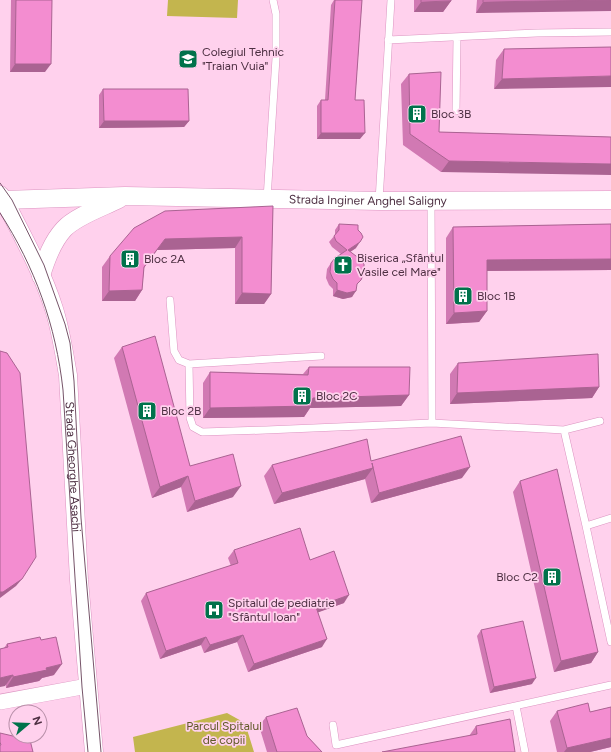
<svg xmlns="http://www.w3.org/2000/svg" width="611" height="752" viewBox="0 0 611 752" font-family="Figtree,sans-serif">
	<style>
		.green { fill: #c3b54e }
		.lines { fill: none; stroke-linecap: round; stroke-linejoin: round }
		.service-casing { stroke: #dc94c1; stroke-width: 8 }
		.minor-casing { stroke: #dc94c1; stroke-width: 16 }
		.tertiary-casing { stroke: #dc94c1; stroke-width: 19 }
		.service { stroke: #fff; stroke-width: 7 }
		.minor { stroke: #fff; stroke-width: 15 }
		.tertiary { stroke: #fff; stroke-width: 18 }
		.tram { stroke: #765469; stroke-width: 1 }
		.wall { fill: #d179b3 }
		.shaded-wall { fill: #aa6392 }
		.building { fill: #f38dd0; stroke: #aa6392 }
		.labels { text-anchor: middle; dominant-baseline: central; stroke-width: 3.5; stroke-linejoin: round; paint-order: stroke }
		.poi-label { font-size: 12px; fill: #4d2f42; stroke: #ffd1ed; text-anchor: start }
		.street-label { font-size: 12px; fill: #4d2f42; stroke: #ffd1ed }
		.park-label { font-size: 12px; fill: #605927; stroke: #ffd1ed }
	</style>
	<rect width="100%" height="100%" fill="#ffd1ed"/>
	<path class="green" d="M168 0H238L237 18 167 16Z
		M227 713 245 723 254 752H135L133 737Z"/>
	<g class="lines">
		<defs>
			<path id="service" d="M388 40 537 33 611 32
				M456 111 457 38
				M267 199 276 58V14L273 0
				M379 201 391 0
				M431 201 432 423
				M170 300 174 351 179 360 189 364 190 418 193 427 202 432 266 430 432 423 564 430 586 526 611 518
				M189 364 321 356
				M564 430 600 421
				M586 526 611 642
				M516 706 525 752
				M333 725 336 745 611 685"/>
			<path id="minor" d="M0 702 82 687 88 688"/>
			<g id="tertiary">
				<path id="s1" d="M0 195 4 200C22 235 42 271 54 309 61 331 64 353 68 375L79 580 94 752"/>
				<path id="s2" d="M4 200 125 196 379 201 611 200"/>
				<path d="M41 276C46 259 52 242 64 229 76 216 103 207 119 199"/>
			</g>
		</defs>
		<use href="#service" class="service-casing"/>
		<use href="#minor" class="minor-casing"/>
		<use href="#tertiary" class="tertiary-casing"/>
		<use href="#service" class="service"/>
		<use href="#minor" class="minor"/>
		<use href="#tertiary" class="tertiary"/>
		<path class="tram" d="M0 183 12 200 44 265 65 324 70 343 74 381 81 518 101 752
			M0 213C35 267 56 326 63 390L82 687 88 752"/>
	</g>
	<path class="wall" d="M11 0H52L45 72H10Z
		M334 0H362L355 100 360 139H317V106L321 100H325L331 5Z
		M414 0H451V1L443 12H414Z
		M477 0H611L476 13Z
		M611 47 494 89 496 60 504 49Z
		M409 74 439 132 611 137 441 172 403 145 401 84Z
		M103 89 189 121 184 127 99 128V95Z
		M273 206 271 294 264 304H235V248L157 250 144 268 142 290 135 301H102V267L110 256Z
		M339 224 356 248 350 252 356 286 352 297 343 299 333 296V289L329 285 326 278 327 269 331 263 341 254 332 247 329 242 335 235V230Z
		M611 224V270L487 271V311L479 322 446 324V238L453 227Z
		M122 347 190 466 233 497 187 512 181 487 152 498 114 358Z
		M458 363 599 387 592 398 450 404V374Z
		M309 367 409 395 401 406 310 408 304 417 203 418V383L210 372 303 374Z
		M371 461 462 478 371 503 365 479 274 504 264 476 272 465Z
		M520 481 598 652 591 663 554 672 513 492Z
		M234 550 310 560 344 603 318 612 322 647 248 672 237 642 204 653 201 645 160 659 141 601 146 593 231 566 228 558Z
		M481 630 532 684 490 693 477 636Z
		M41 640 54 675 42 678 39 681 6 688 4 648 7 644Z
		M611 707V747L590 752H557L550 721 557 711 590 712Z
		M266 717 307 736 322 752H267L259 726Z
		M476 726 515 752 469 736Z"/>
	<path class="shaded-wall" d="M611 0V11L476 13 483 2Z
		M451 1 443 12H414L421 2Z
		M15 64H51L45 72H10Z
		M611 76V87L494 89 502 79Z
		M104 121H189L184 127 99 128Z
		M321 133H365L360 139H317Z
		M449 161 611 164V175L441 172Z
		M242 237 235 248 157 250 136 278 165 239Z
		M360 242 356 248 344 256 348 250Z
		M611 259V270L479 271 487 260Z
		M142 290 135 301H102L109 291Z
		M337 290 356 291 352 297 343 299 333 296Z
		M242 293 271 294 264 304H235Z
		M487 311 479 322 446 324 454 313Z
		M599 387 592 398 450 404 457 393Z
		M409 395 401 406 310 408 304 417 203 418 210 408 313 398Z
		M470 467 462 478 371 503 379 493Z
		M373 468 365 479 274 504 282 493Z
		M188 476 181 487 152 498 160 487Z
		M241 486 233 497 187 512 195 501Z
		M22 579 16 586 0 598V592Z
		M349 595 344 603 311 615 316 607Z
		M243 635 237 642 204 653 210 645Z
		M206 637 201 645 160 659 166 651Z
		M327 639 322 647 248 672 254 664Z
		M598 652 591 663 554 672 561 661Z
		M62 664 54 675 42 678 39 681 6 688 13 677 46 668Z
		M13 675 5 686 0 687V678Z
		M536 678 532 684 490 693 494 687Z
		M611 738V747L590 752H564L567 748Z"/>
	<path class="building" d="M16 0H52L51 64H15Z
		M335 0H362L355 100H364L365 133H321V100H328Z
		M421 0H451V1L421 2Z
		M483 0H611L483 2Z
		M611 47V76L502 79 504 49Z
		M441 72 439 132 611 137V164L449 161 410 134 409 74Z
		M103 89H188L189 121H104Z
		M273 206 271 294 242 293V237L165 239 144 267 142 290 109 291 110 256 134 228 165 211Z
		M339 224 358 225V230L361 233 363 237 360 242 348 250 360 259 364 264V273L361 280 357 284 356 291 347 293 337 290V283L333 279 330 272 331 263 335 258 347 250 336 241 334 236 339 230Z
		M611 224V259L487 260V311L454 313 453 227Z
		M155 336 190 466 233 454 241 486 195 501 188 476 160 487 122 347Z
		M0 351 7 353 20 373 36 557 22 579 3 592H0Z
		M598 354 599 387 457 393 458 363Z
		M309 367H410L409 395 313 398 311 406 210 408V372L308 375Z
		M461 436 470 467 379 493 372 463 373 468 282 493 272 465 367 439 371 461Z
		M557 469 598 652 561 661 520 481Z
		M300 528 310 560 334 551 349 595 316 607 327 639 254 664 243 635 210 645 206 637 166 651 146 593 238 563 234 550Z
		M523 621 536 678 494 687 481 630Z
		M40 637 41 640 56 637 62 664 46 668 47 670 13 677V675L0 678V649L8 647 7 644Z
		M588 703 590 712 611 707V738L567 748 557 711Z
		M297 708 307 736 322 752H277L266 717Z
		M510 719 515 752H382L477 734 476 726Z
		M0 733 30 740 33 752H0V745H1L0 742Z"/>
	<defs>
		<symbol id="university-square" viewBox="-11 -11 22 22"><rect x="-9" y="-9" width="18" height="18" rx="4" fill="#00724b" stroke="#ffd1ed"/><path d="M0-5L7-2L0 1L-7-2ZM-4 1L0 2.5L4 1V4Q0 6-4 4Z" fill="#fff"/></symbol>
		<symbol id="building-square" viewBox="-11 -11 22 22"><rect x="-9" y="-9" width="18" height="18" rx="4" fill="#00724b" stroke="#ffd1ed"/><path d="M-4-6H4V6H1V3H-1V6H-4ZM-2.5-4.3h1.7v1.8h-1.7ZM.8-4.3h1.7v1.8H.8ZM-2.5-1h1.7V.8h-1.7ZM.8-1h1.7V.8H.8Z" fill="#fff"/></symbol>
		<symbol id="church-square" viewBox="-11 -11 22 22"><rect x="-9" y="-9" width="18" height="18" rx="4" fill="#00724b" stroke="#ffd1ed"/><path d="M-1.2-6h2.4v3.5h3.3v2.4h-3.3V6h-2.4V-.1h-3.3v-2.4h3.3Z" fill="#fff"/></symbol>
		<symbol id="hospital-square" viewBox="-11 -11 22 22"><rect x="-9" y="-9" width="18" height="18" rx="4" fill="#00724b" stroke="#ffd1ed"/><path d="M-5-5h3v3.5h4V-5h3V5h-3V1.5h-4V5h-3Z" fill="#fff"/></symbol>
	</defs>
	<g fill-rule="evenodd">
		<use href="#university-square" x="177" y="48" width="22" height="22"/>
		<use href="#building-square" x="406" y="103" width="22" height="22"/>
		<use href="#building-square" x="119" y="248" width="22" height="22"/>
		<use href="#church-square" x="332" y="254" width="22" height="22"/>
		<use href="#building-square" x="452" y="285" width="22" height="22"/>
		<use href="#building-square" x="291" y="385" width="22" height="22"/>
		<use href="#building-square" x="136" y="400" width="22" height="22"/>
		<use href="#building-square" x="541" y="566" width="22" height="22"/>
		<use href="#hospital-square" x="203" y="599" width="22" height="22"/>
	</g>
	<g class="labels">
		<g class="poi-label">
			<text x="202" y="52">Colegiul Tehnic<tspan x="202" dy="14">"Traian Vuia"</tspan></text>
			<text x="431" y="114">Bloc 3B</text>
			<text x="357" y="258">Biserica „Sfântul<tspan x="357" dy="14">Vasile cel Mare"</tspan></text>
			<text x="144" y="259">Bloc 2A</text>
			<text x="477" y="296">Bloc 1B</text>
			<text x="316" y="396">Bloc 2C</text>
			<text x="161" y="411">Bloc 2B</text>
			<text x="538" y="577" text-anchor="end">Bloc C2</text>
			<text x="228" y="603">Spitalul de pediatrie<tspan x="228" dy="14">"Sfântul Ioan"</tspan></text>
		</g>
		<g class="street-label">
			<text stroke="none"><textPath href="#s2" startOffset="364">Strada Inginer Anghel Saligny</textPath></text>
			<text stroke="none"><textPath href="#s1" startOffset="286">Strada Gheorghe Asachi</textPath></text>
		</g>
		<g class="park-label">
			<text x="224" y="726">Parcul Spitalul<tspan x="224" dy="14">de copii</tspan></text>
		</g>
	</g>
	<g transform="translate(28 724) rotate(71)"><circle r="19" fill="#ffd1ed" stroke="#b890a9"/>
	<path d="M0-3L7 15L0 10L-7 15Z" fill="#00724b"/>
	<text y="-6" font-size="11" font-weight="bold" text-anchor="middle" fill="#4d2f42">N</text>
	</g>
</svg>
